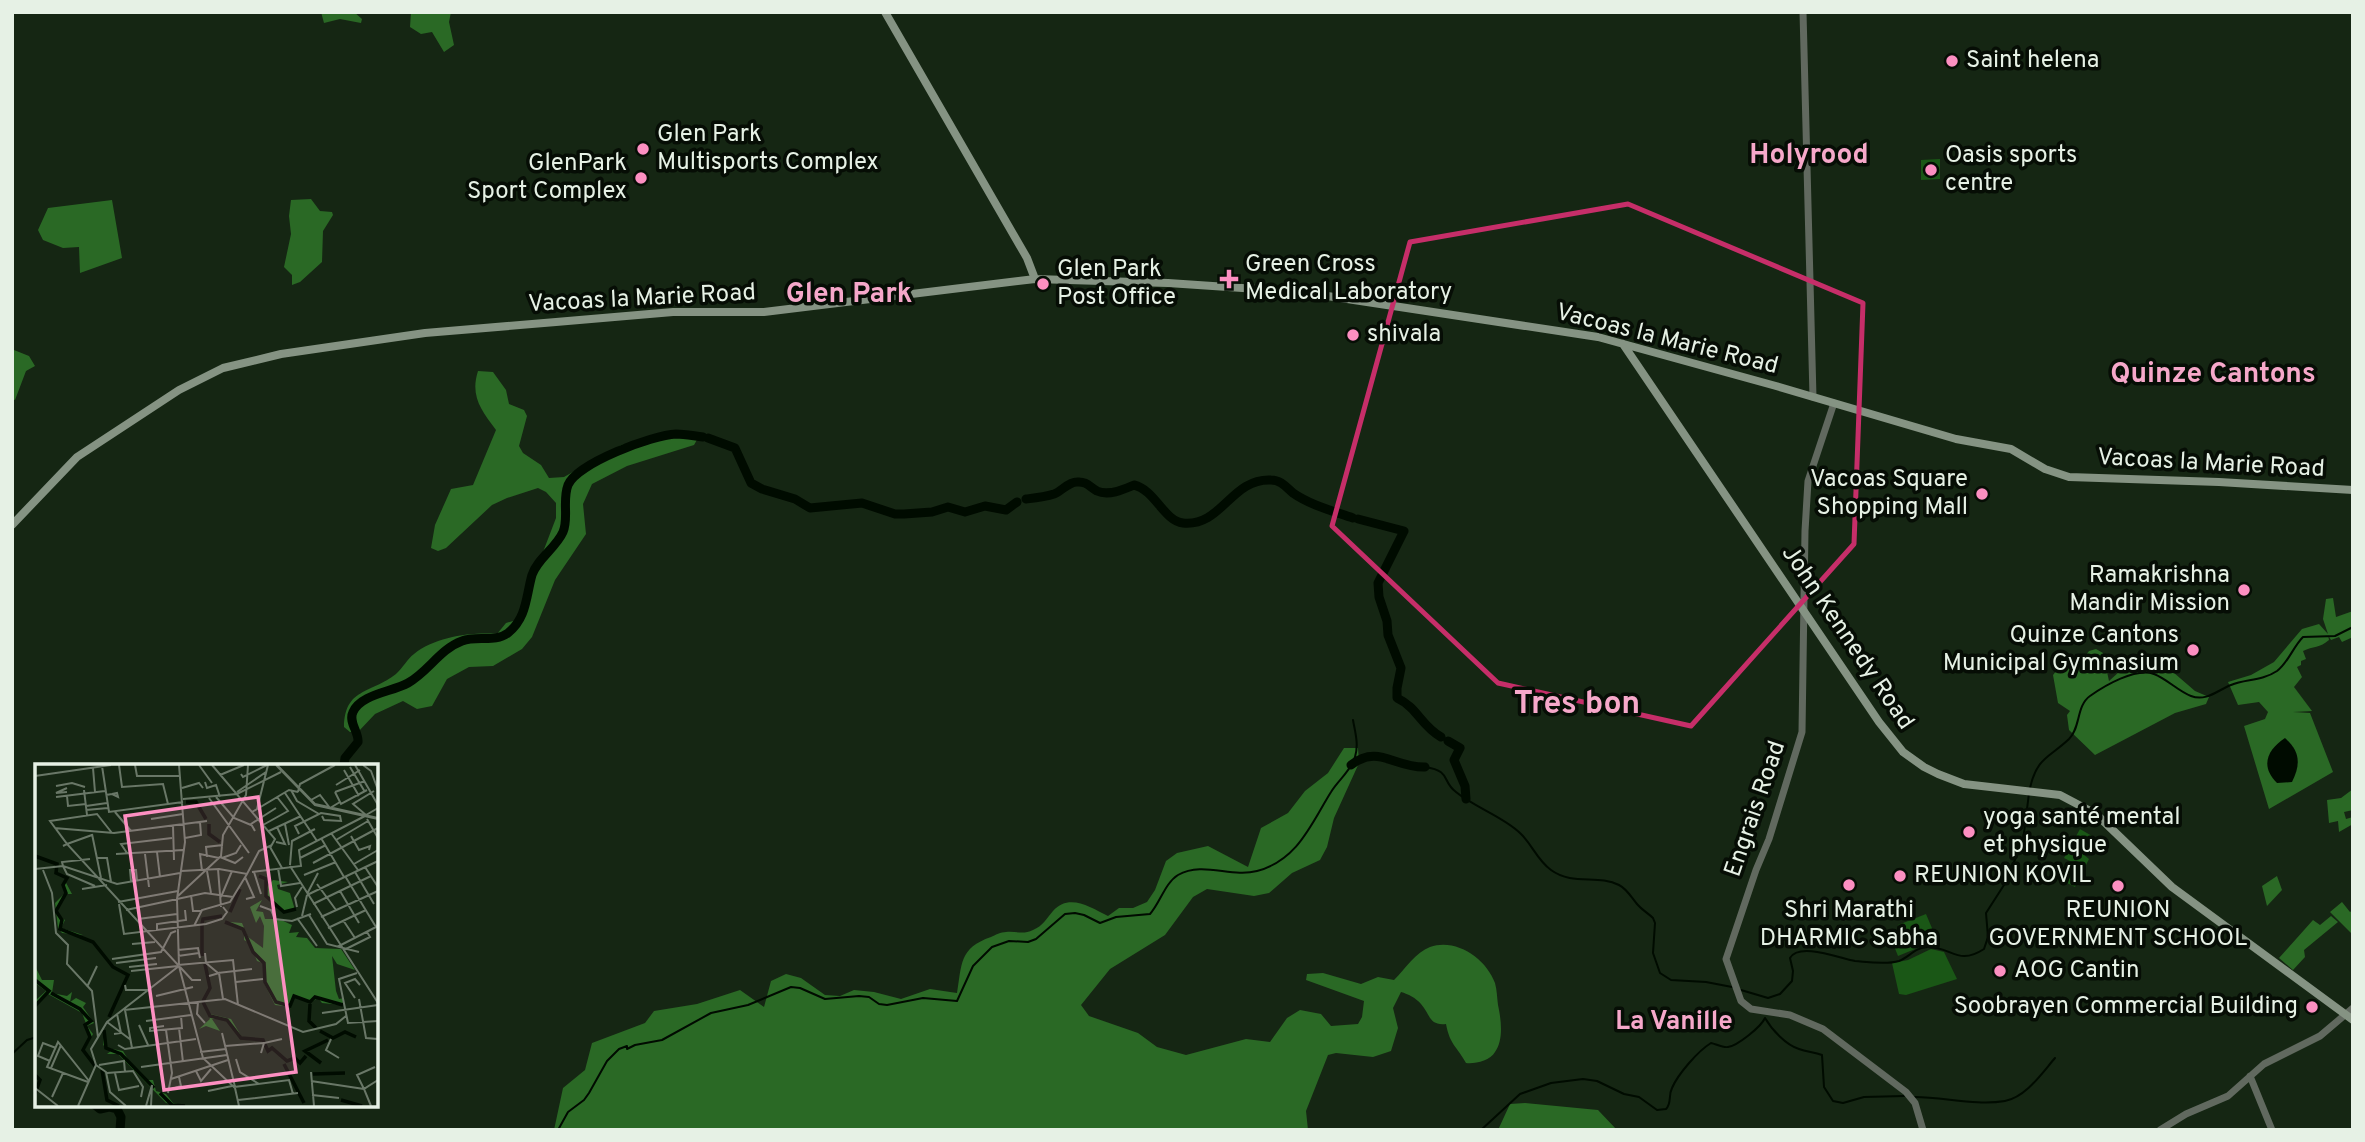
<svg xmlns="http://www.w3.org/2000/svg" width="2365" height="1142" viewBox="0 0 2365 1142" font-family="Overpass,sans-serif">
	<style>
		.green { fill: #1a5716 }
		.forest { fill: #2a6925 }
		.water { fill: #000b00 }
		.lines { fill: none; stroke-linecap: round; stroke-linejoin: round }
		.stream { stroke: #000b00; stroke-width: 2 }
		.river { stroke: #000b00; stroke-width: 9 }
		.tertiary { stroke: #61695f; stroke-width: 7 }
		.secondary { stroke: #859383; stroke-width: 8 }
		.marked { fill: none; stroke: #c62e69; stroke-width: 5; stroke-linejoin: round }
		.poi-dot { fill: #fc8fc1; stroke: #060d05; stroke-width: 2.5 }
		.labels { text-anchor: middle; dominant-baseline: central; stroke-width: 7; stroke-linejoin: round; paint-order: stroke }
		.poi-label { font-size: 24px; fill: #e6f1e5; stroke: #060d05; text-anchor: start }
		.street-label { font-size: 24px; fill: #e6f1e5; stroke: #060d05 }
		.neighbourhood-label { font-size: 26px; font-weight: bold; fill: #f6a8ca; stroke: #060d05 }
		.quarter-label { font-size: 28px; font-weight: bold; fill: #f6a8ca; stroke: #060d05 }
		.district-label { font-size: 32px; font-weight: bold; fill: #f6a8ca; stroke: #060d05 }
		.inset-river { fill: none; stroke: #000b00; stroke-width: 3.5 }
		.inset-road { fill: none; stroke: #697767; stroke-width: 2 }
		.view { fill: #fc8fc1; fill-opacity: 0.15; stroke: #fc8fc1; stroke-width: 3.5 }
		.inset-edge { fill: none; stroke: #e6f1e5; stroke-width: 3.5 }
	</style>
	<rect width="100%" height="100%" fill="#152613"/>
	<path class="green" d="M1940 159V179L1921 180V160Z
		M2080 829 2092 836 2083 854 2089 859 2075 887 2067 883 2079 861H2070L2064 858Z
		M1926 914 1937 940 1898 956 1892 941 1903 937 1898 925Z
		M1931 949 1944 952 1957 979 1906 995 1899 994 1892 963 1908 960Z"/>
	<path class="forest" d="M321 12H354L362 19 361 23 340 19 324 23Z
		M411 12H451L449 22 454 45 444 52 432 32 421 34 410 27Z
		M311 199 320 211 332 212 333 215 323 231 322 262 300 282 292 285V275L284 267 291 234 289 216 291 200Z
		M112 200 122 258 80 273 79 247 63 248 43 240 38 230 48 208Z
		M14 350 29 356 35 366 26 371 15 400 12 399V352Z
		M478 371 493 372 506 390 509 404 524 410 527 416 519 446 523 453 541 465 549 478 564 477 621 445 683 432 692 433 698 438 694 445 627 466 592 484 583 504 586 534 555 580 532 637 522 649 493 666 469 667 447 679 432 706 417 709 403 701 375 714 358 732H350L344 727C345 688 370 694 396 674 403 668 407 659 414 654 435 637 471 632 497 634L506 623 520 619 525 614 530 586 556 518V503L546 492 538 488 507 498 492 505 446 548 438 551 431 548 435 525 451 489 473 485 496 430C481 410 470 396 478 371Z
		M2333 598 2336 617 2353 611V637L2342 642 2339 637 2331 640 2328 635 2329 640C2320 648 2313 646 2303 651L2306 659 2301 661V665L2297 667 2302 677 2294 687 2312 711 2293 712 2310 713 2333 772 2269 809 2244 726 2265 719 2268 712 2259 702 2238 705 2228 682 2251 675 2274 662 2302 629 2319 624 2328 634 2323 619 2326 599Z
		M2096 649 2103 653 2109 681 2129 663 2143 661 2166 666 2195 691 2209 697 2206 704 2175 713 2095 755 2069 730 2067 715 2070 711 2058 703 2053 675 2062 664 2077 667 2089 651Z
		M1344 748H1358L1359 763 1334 818 1327 847 1320 860 1292 873 1269 893 1254 896 1207 889 1193 897 1165 935 1110 969 1081 1005 1089 1016 1138 1033 1157 1047 1186 1055 1246 1039 1270 1042 1287 1018 1300 1010 1321 1014 1331 1026 1358 1024 1362 1017 1364 1001 1306 980 1307 974 1323 973 1361 984 1378 977 1394 980C1405 969 1416 952 1430 947 1457 938 1486 959 1495 983 1497 990 1497 998 1498 1005 1501 1019 1504 1039 1495 1052 1490 1061 1475 1064 1466 1063 1456 1045 1450 1045 1446 1024 1429 1026 1430 1014 1421 1004 1416 998 1408 994 1401 992L1393 1008 1398 1028 1391 1051 1373 1057 1336 1053 1328 1055 1306 1111 1308 1130H554L563 1088 585 1070 592 1043 645 1023 654 1011 697 1004 740 990 764 1007 771 981 786 974 801 978 825 995 840 996 854 990 874 992 901 999 930 989 957 993C962 964 959 948 991 937 995 935 1001 932 1006 932 1017 931 1023 935 1033 930 1043 926 1046 919 1053 911 1069 893 1090 907 1108 916L1119 908H1133L1147 902 1155 890 1166 861 1177 853 1208 846 1248 867 1261 828 1288 813 1305 791 1328 773Z
		M2353 789V810L2344 812 2346 819 2353 817V824L2339 832 2338 821 2329 823 2327 800 2341 798Z
		M2277 876 2282 890 2267 906 2262 886Z
		M2342 902 2350 912 2353 910V935L2330 912Z
		M2331 916 2338 922 2304 950 2305 957 2293 970 2279 958 2313 920 2320 925Z
		M1525 1103 1598 1110 1617 1130H1498L1510 1104Z"/>
	<path class="water" d="M2285 738C2300 751 2301 764 2292 782L2277 783C2260 766 2267 750 2285 738Z"/>
	<g class="lines">
		<path class="stream" d="M1425 767C1452 771 1441 781 1456 792 1474 807 1504 817 1520 833 1532 844 1537 860 1551 870 1573 886 1598 874 1619 885 1627 889 1631 897 1637 904 1642 910 1648 913 1653 918L1655 923 1653 953 1660 973 1671 980 1706 982 1732 987
			M2030 788C2037 757 2049 758 2069 739 2081 727 2076 706 2090 696 2104 686 2136 667 2154 674 2167 679 2178 691 2191 696 2206 702 2218 690 2231 685 2246 679 2262 681 2277 671 2288 663 2293 647 2303 637L2335 636 2353 627
			M1741 990 1768 998 1780 994 1792 981 1793 971 1790 958C1799 942 1839 958 1855 961 1868 962 1886 965 1899 961 1909 957 1916 947 1928 947 1952 947 1958 966 1984 949L1988 937 1986 913 2004 885 2023 841 2029 793
			M12 1054 27 1040 37 1037
			M1915 1097C1944 1097 1976 1106 2005 1101 2026 1097 2042 1073 2055 1058
			M558 1130 568 1112 584 1100 589 1093 607 1061 619 1049 627 1046V1049L635 1045 662 1040 711 1013 748 1005 791 987 800 988 825 999 859 996 869 997 879 1004 887 1005 923 998 957 1001 973 966 992 947 1009 941 1028 942 1036 939 1065 914 1075 913 1084 915 1100 923 1116 917 1150 914C1160 903 1165 883 1178 875 1203 861 1231 878 1257 871 1298 860 1311 824 1331 792 1338 780 1351 771 1355 757 1359 744 1355 732 1353 720
			M1481 1130 1520 1094 1551 1083 1583 1079 1597 1081 1624 1094 1639 1097 1657 1110 1666 1109C1672 1103 1668 1096 1672 1088 1678 1074 1698 1051 1711 1043 1716 1044 1723 1048 1728 1047 1737 1046 1761 1027 1765 1018 1772 1030 1786 1045 1799 1049 1807 1052 1814 1052 1822 1055L1824 1087 1833 1101 1843 1103 1864 1097 1904 1096"/>
		<path class="river" d="M708 438 735 448 751 483 762 489 795 499 810 508 862 503 895 514H904L932 512 948 507 965 512 985 506 1006 510 1017 502
			M1026 499C1035 498 1045 497 1054 494 1062 491 1068 482 1077 482 1086 481 1090 487 1097 491 1108 496 1123 490 1134 485 1155 490 1164 521 1183 523 1222 527 1231 478 1271 480 1281 480 1286 487 1293 493 1310 505 1333 511 1353 518
			M1358 519 1404 531 1378 583 1379 597 1387 621 1388 635 1401 668 1397 688V698C1418 708 1421 726 1441 737
			M1448 741 1460 748 1454 760 1465 786 1466 799
			M1351 765C1378 744 1395 768 1425 767
			M344 766 345 758 358 742C359 732 348 722 353 712 361 694 392 692 408 683 428 672 440 649 462 641 477 635 495 643 508 633 527 618 526 596 532 575 537 559 556 548 563 532 569 518 562 501 568 485 577 463 653 435 676 434 685 434 694 436 703 437
			M95 1105 100 1109 109 1107 117 1109 121 1117 120 1130"/>
		<path class="tertiary" d="M1803 12 1813 397
			M1834 403 1808 481 1805 531 1802 732 1769 839 1756 870 1726 959 1741 1001 1751 1009 1790 1015 1823 1029 1906 1092 1915 1103 1923 1130
			M2250 1076 2272 1130
			M2160 1130 2186 1114 2228 1096 2264 1064 2320 1036 2353 1008"/>
		<path class="secondary" d="M885 12 1027 258 1035 279
			M1623 344 1879 722 1903 752 1924 767 1938 774 1964 784 2060 795 2096 814 2172 887 2353 1020
			M12 525 77 457 179 390 223 368 281 354 425 333 556 322 673 312H764L1035 279 1168 283 1301 292 1598 337 1776 386 1956 439 2011 449 2045 469 2069 477 2219 482 2353 490"/>
	</g>
	<path class="marked" d="M1628 204 1863 303 1854 544 1691 726 1498 683 1332 526 1410 242Z"/>
	<g class="poi-dot">
		<circle cx="1952" cy="61" r="7"/>
		<circle cx="643" cy="149" r="7"/>
		<circle cx="1931" cy="170" r="7"/>
		<circle cx="641" cy="178" r="7"/>
		<path d="M1225.5 268.5h7v7h7v7h-7v7h-7v-7h-7v-7h7z"/>
		<circle cx="1043" cy="284" r="7"/>
		<circle cx="1353" cy="335" r="7"/>
		<circle cx="1982" cy="494" r="7"/>
		<circle cx="2244" cy="590" r="7"/>
		<circle cx="2193" cy="650" r="7"/>
		<circle cx="1969" cy="832" r="7"/>
		<circle cx="1900" cy="876" r="7"/>
		<circle cx="1849" cy="885" r="7"/>
		<circle cx="2118" cy="886" r="7"/>
		<circle cx="2000" cy="971" r="7"/>
		<circle cx="2312" cy="1007" r="7"/>
	</g>
	<g class="labels">
		<g class="poi-label">
			<text x="1966" y="61">Saint helena</text>
			<text x="657" y="135">Glen Park<tspan x="657" dy="28">Multisports Complex</tspan></text>
			<text x="1945" y="156">Oasis sports<tspan x="1945" dy="28">centre</tspan></text>
			<text x="627" y="164" text-anchor="end">GlenPark<tspan x="627" dy="28">Sport Complex</tspan></text>
			<text x="1245" y="265">Green Cross<tspan x="1245" dy="28">Medical Laboratory</tspan></text>
			<text x="1057" y="270">Glen Park<tspan x="1057" dy="28">Post Office</tspan></text>
			<text x="1367" y="335">shivala</text>
			<text x="1968" y="480" text-anchor="end">Vacoas Square<tspan x="1968" dy="28">Shopping Mall</tspan></text>
			<text x="2230" y="576" text-anchor="end">Ramakrishna<tspan x="2230" dy="28">Mandir Mission</tspan></text>
			<text x="2179" y="636" text-anchor="end">Quinze Cantons<tspan x="2179" dy="28">Municipal Gymnasium</tspan></text>
			<text x="1983" y="818">yoga santé mental<tspan x="1983" dy="28">et physique</tspan></text>
			<text x="1914" y="876">REUNION KOVIL</text>
			<text x="1849" y="911" text-anchor="middle">Shri Marathi<tspan x="1849" dy="28">DHARMIC Sabha</tspan></text>
			<text x="2118" y="911" text-anchor="middle">REUNION<tspan x="2118" dy="28">GOVERNMENT SCHOOL</tspan></text>
			<text x="2014" y="971">AOG Cantin</text>
			<text x="2298" y="1007" text-anchor="end">Soobrayen Commercial Building</text>
		</g>
		<g class="street-label">
			<text transform="translate(642 299) rotate(-3)">Vacoas la Marie Road</text>
			<text transform="translate(1667 340) rotate(14)">Vacoas la Marie Road</text>
			<text transform="translate(2211 464) rotate(3)">Vacoas la Marie Road</text>
			<text transform="translate(1847 638) rotate(56)">John Kennedy Road</text>
			<text transform="translate(1756 809) rotate(-71)">Engrais Road</text>
		</g>
		<g class="neighbourhood-label">
			<text x="1674" y="1022">La Vanille</text>
		</g>
		<g class="quarter-label">
			<text x="1809" y="156">Holyrood</text>
			<text x="849" y="295">Glen Park</text>
			<text x="2213" y="375">Quinze Cantons</text>
		</g>
		<g class="district-label">
			<text x="1577" y="705">Tres bon</text>
		</g>
	</g>
	<g transform="translate(35 764)">
		<rect width="343" height="343" fill="#152613"/>
		<path d="M29 115 37 130H30L23 141 22 151 30 156 26 164 48 171 27 169 23 164 20 139 30 129ZM238 116 253 118 242 121 243 125 255 129 260 146 249 148 232 133V123ZM227 136 221 147 228 148 230 155H244L257 161 254 169 264 168 261 173 272 174 280 184 306 185 320 206 302 200 297 192 301 227 304 235 309 234 307 241 287 239 283 234 275 239 260 232 256 243 240 241 229 219 228 199 222 197 215 179 209 176V167L194 158 207 159 213 173 228 184 229 162 225 152 221 159 215 143ZM0 202 7 216H19L17 229 32 232 37 228 35 238 41 234 51 239 48 243 59 259 52 262 58 270 49 287 55 270 47 249 13 230 0 244 1 236 11 227 0 219ZM169 239 175 250 196 255 208 275 191 255H177L185 267 171 262 164 265 175 255ZM69 271 72 284 88 287 100 307 106 309 110 316H118L121 327 131 330 138 339 153 342 131 339 83 290H72L76 287 68 281Z" fill="#2a6925"/>
		<path class="inset-river" d="M151 38H161L171 55M174 60V70L185 78M0 92 22 100 21 109 32 114 28 121 31 129 21 147 27 156 25 165 58 178 78 203 93 211 74 253M224 112 231 115V132L249 148 261 145M195 148 205 125M190 158 208 165 218 188 229 199 230 218 241 238 255 242 259 232 275 238 280 233 308 241M167 160 168 155 187 152M167 161V192M0 216 14 227 0 242M16 229 45 245 56 257 50 261 55 273 48 286 60 302M168 237 175 224 170 200M168 238 175 252 192 256 206 274 228 276 233 287 237 284 252 297 260 294 265 299 271 292M275 240 274 257 281 264M69 266 71 284 86 290 119 324M285 267 298 274 310 268 321 273M286 299 270 287 293 276M249 300 269 339M67 306 72 336 84 342M278 310 310 309M0 311 5 316 0 330M125 329 137 341 150 342M306 336 327 342"/>
		<path class="inset-road" d="M84 1 87 23 128 20 133 40M100 1 102 12H145M144 1 150 78 142 135 144 202 168 294 200 324 204 342M164 1 177 19M177 1 240 75 235 84M241 1 280 41 343 55M242 1 280 40 343 54M320 1 343 41M328 1 336 7 343 26M67 2 74 48 148 38M315 3 330 28M58 4 60 28M309 6 324 32M206 10 208 13 232 1M185 11 209 1M0 12 76 1M170 18 172 24 181 21 185 33M301 21 325 6M21 22 37 19 50 23M32 24 21 29 32 28M147 24 164 19 168 24M49 26 52 51M256 26 262 37 284 50M339 27 318 40 331 51 343 44M202 28 231 8M263 28 265 20 300 1M300 28 306 40 332 26M300 28 330 17M250 29 282 77M71 31 77 30 82 29 83 33 77 30M32 32 33 42 51 40M21 33 70 27M181 33 199 54 216 61M174 34 214 89M148 35 202 30 246 8M276 36 285 31 295 44 305 38M51 42 72 39M222 45 233 1M51 46 73 44M80 48 96 67M217 48 254 26 263 28M116 55 148 50M332 55 343 74M250 60 254 81M228 61 253 47 242 33M138 62 139 96M19 64 79 69 172 57M220 67 216 60 241 44M234 67 266 52M296 69 323 106M57 70 66 114M264 70 260 62 286 49 305 52 306 57 289 56 287 52M57 71 32 80 143 201 198 196 203 241M316 72 324 86 335 82 334 86M150 74 166 71 165 58M286 74 309 113M301 76 333 57M241 78 250 80 242 63M28 82 32 80 15 57 62 50 77 69M235 83 247 104M122 88 125 113M92 89 86 80 137 74M81 90 148 86M110 90 114 123M172 93 171 83 188 81M185 93 200 99 208 93M61 94H72L76 118M187 94 201 89 206 81M265 94 291 81M278 99 343 64M319 100 343 86M255 101 257 77 280 65M28 102 32 110 60 122M28 102 27 98 55 95M255 102 343 239M330 103 343 123M243 104 246 122 265 119M0 105 28 102 82 120 145 109M183 105 186 143M8 106 17 129 21 169 33 181 32 200 57 227 63 273M146 107 184 105 212 110 224 87 237 81M167 107 165 90 184 94M172 107 176 129M217 108 266 102 264 86 330 52M219 108 226 130M320 108 339 140M269 111 301 98M310 112 341 163M210 113 219 133 211 135M96 117 95 106H101L102 117M282 120 301 146M47 125 72 121M305 127 324 159M272 130 283 109M156 131 158 147H166M272 131 343 97M143 132 186 92 188 71 211 31 213 1M186 133 197 107M83 138 143 127M84 140 89 170 171 160 187 155 192 148 188 143M278 140 336 112M225 142 236 146 240 155 257 157 276 150M262 143 260 134 267 123M91 146 170 129 198 133M274 151 292 180 324 188M267 152 272 131M286 153 343 127M262 154 282 182M103 155 142 150M308 156 320 174M159 162 167 146 195 138 212 110M293 164 331 146M122 166V160L151 156 150 146M97 180 120 178M302 183 343 162M143 186 163 184 165 194M309 186 335 173 332 168M170 189 171 199 183 209 217 205M143 192 164 189M77 195 126 188 136 169 141 167M81 199 121 194M94 203 122 200M145 203 157 216H166M96 207 143 202M322 209 304 215 313 259 343 257M174 212 184 209 188 235M201 218 228 215M90 221 91 226H114M52 223 62 202M121 232 158 223M320 234 310 219 320 215 325 221M324 235 331 274 343 275M163 238 162 250 170 259M89 246 190 235 268 268 301 260 311 252M90 246 97 284M287 249 343 241M111 257 156 251M72 258 96 276M104 261 113 281M129 262 115 264V267L147 264 146 252M144 264 148 298M131 266 137 309 133 329M187 269 200 323M79 270 86 269 82 250M296 275 291 286 304 294M83 281 90 285 161 275M190 282 229 279M165 288 191 285M226 289 229 279 247 275M201 295 205 308 224 320M15 297 3 292 8 279 21 284M61 301 71 308 75 328 91 342M64 301 89 297 90 308M106 303 192 291M16 304 26 281M161 307 166 317 176 305M276 308 279 342M72 309 98 307 108 323 106 333M80 309 84 326 104 322M136 315 193 296M276 317 329 325M53 318 12 303 23 278 54 317M199 323 254 316 258 330M0 324 23 342M329 325 322 311 340 303M134 326 146 322 144 313M173 327 197 322M277 331 304 334M17 333 28 309M203 336 263 329M43 342 61 301 56 285 72 258 144 202M111 342 117 321M116 342 117 321M336 342 329 325 343 316"/>
		<path class="view" d="M223 33 261 308 129 326 90 52Z"/>
		<rect width="343" height="343" class="inset-edge"/>
	</g>
	<rect width="2365" height="1142" fill="none" stroke="#e6f1e5" stroke-width="28"/>
</svg>
